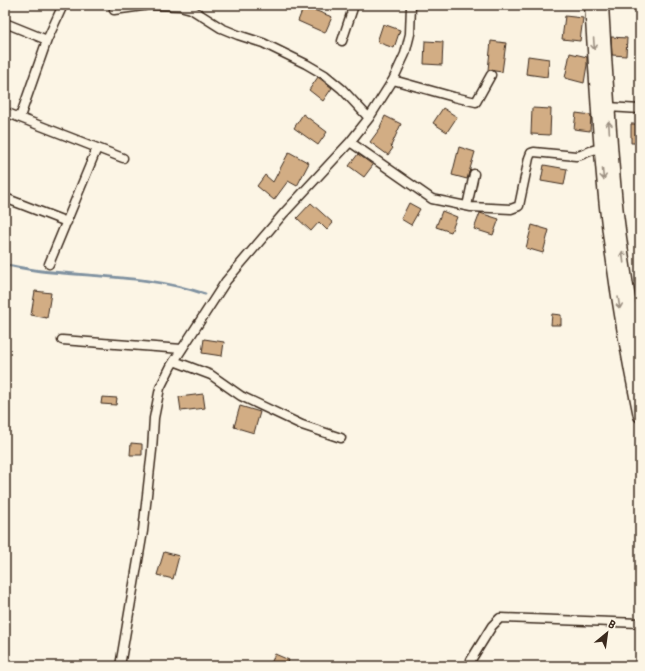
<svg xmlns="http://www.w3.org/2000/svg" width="645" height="671" viewBox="0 0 645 671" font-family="Pangolin,sans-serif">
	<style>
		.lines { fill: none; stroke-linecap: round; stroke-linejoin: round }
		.stream { stroke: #7f91a0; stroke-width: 3 }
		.building { fill: #d2ad84; stroke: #3b2a1e }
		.minor-casing { stroke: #3b2a1e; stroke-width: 11 }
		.secondary-casing { stroke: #3b2a1e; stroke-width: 15 }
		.minor { stroke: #fcf5e5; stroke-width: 8 }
		.secondary { stroke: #fcf5e5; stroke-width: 12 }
		.oneway { stroke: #9c9082 }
	</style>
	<rect width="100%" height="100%" fill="#fcf5e5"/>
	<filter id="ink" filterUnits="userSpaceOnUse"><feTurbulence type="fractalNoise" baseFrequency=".025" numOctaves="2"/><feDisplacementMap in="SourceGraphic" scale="8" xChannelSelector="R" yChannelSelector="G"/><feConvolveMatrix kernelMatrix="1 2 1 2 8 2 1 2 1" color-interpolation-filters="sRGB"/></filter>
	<g filter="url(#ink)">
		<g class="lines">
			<path class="stream" d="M5 265C20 267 35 271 51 272 103 277 155 277 205 294"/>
		</g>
		<path class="building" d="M304 6 332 17 325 33 298 21Z
			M565 16 583 18 580 41 562 39Z
			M383 24 400 30 394 48 377 42Z
			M611 37 627 38 626 56 612 55Z
			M425 41 443 42 442 65 424 64Z
			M491 41 506 43 502 72 488 70Z
			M570 53 587 57V65L584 83 565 78Z
			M528 56 549 59 547 77 526 74Z
			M318 77 332 88 323 101 309 90Z
			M443 108 457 117 447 132 433 123Z
			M532 108 551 109 550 135 531 134Z
			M576 113 591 115 590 131 574 129Z
			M303 114 327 132 318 145 294 128Z
			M385 116 401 124 391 146 393 148 388 155 370 142 381 127H380Z
			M631 124H640V143H631Z
			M459 147 475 152 467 179 452 175Z
			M289 152 309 163 297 186 288 181 274 200 257 186 265 175 273 182Z
			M358 154 373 165 364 177 349 166Z
			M544 165 567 169 564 185 541 181Z
			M311 203 333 223 327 230 319 222 311 231 297 218Z
			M409 203 420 209 411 225 401 219Z
			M442 211 457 217 451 232 436 227Z
			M480 213 499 219 493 235 474 229Z
			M532 225 549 230 543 253 526 248Z
			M35 291 51 293 47 318 31 315Z
			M552 314 561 315V325H551Z
			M204 339 224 342 222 356 202 353Z
			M203 394 205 408 181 411 179 397Z
			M102 397 117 398 116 405 101 404Z
			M240 406 260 412 254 433 234 427Z
			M131 443 142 444V455H130Z
			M164 552 179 556 173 579 157 575Z
			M275 654 289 660 287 666H270Z"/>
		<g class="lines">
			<defs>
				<path id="minor" d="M152 5 180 6 191 9 221 28 238 35 263 43 306 64 325 75 342 89 369 118
					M114 10 150 5
					M5 23 47 40 20 117
					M47 40 63 5
					M342 41 354 5
					M393 80 454 97 476 102 491 75
					M608 107 640 109
					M5 112 123 158
					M350 142 432 199 471 207 511 209 519 206 529 158 531 153 534 152 576 156C585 155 591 148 601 149
					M5 198 67 222
					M467 206 474 174
					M49 264 97 148
					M62 340 182 349
					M174 361 211 375 241 396 302 425 341 438
					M471 660 492 626 500 618 640 623
					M120 666 143 531 152 450 154 418 160 388 171 366 226 281 284 213 350 142 369 118 393 80 405 54 410 34 411 5"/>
				<path id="secondary" d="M591 5C596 75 599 146 607 216 615 284 626 350 640 416
					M602 5C606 75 610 145 617 214 623 264 631 314 640 364"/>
			</defs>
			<use href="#minor" class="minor-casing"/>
			<use href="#secondary" class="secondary-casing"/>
			<use href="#minor" class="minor"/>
			<use href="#secondary" class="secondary"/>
		</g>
		<defs><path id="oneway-shaft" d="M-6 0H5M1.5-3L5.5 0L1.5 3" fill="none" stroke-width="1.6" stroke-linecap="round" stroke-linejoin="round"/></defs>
		<g class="oneway">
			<use href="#oneway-shaft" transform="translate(594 44) rotate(86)"/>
			<use href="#oneway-shaft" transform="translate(609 127) rotate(-94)"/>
			<use href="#oneway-shaft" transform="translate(603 174) rotate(84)"/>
			<use href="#oneway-shaft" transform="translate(623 257) rotate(-97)"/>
			<use href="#oneway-shaft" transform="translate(619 303) rotate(81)"/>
		</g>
	</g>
	<rect width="645" height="671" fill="none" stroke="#fcf5e5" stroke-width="20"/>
	<rect x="10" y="10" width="625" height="651" fill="none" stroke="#3b2a1e" stroke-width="1.5" filter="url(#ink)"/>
	<g transform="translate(607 633) rotate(29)" stroke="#fcf5e5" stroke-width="3" paint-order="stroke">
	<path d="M0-3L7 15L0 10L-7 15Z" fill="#3b2a1e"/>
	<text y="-6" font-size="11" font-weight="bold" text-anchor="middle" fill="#3b2a1e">B</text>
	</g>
</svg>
